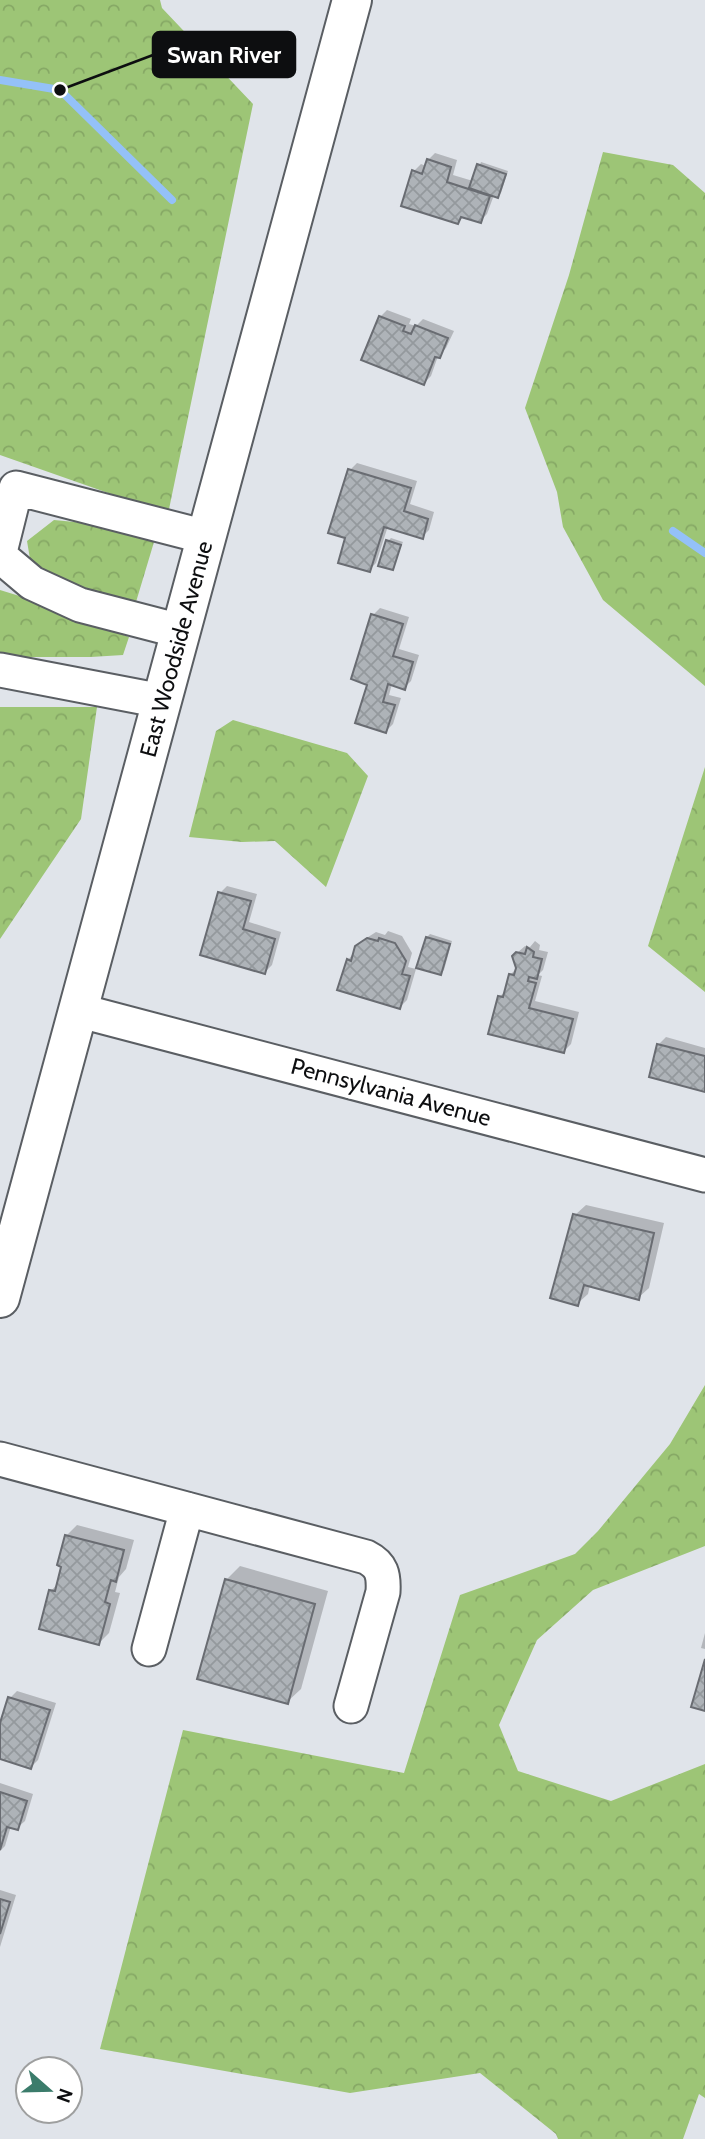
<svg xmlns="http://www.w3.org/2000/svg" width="705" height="2139" viewBox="0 0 705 2139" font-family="Cabin,sans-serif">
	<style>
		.forest { fill: url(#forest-crowns) }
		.shadow { fill: #0003 }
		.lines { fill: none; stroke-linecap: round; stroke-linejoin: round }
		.stream { stroke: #94c1f8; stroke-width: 8 }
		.building { fill: url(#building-cross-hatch); stroke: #696c72; stroke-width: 2 }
		.minor-casing { stroke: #5a5e63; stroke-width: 37 }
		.major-casing { stroke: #5a5e63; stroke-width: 42 }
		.minor { stroke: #fff; stroke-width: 33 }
		.major { stroke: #fff; stroke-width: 38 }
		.labels { text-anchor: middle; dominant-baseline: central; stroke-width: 7; stroke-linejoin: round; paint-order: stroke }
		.street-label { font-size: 23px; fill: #0d0e10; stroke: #fff }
		.leader { fill: none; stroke: #0d0e10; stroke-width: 2.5 }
		.callout-dot { fill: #0d0e10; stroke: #fff; stroke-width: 2.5 }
		.callout { fill: #0d0e10; stroke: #0d0e10; stroke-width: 2.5 }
		.callout-label { font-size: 24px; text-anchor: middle; font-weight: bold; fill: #fff }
	</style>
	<defs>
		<pattern id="forest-crowns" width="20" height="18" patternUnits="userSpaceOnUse" patternTransform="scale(1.75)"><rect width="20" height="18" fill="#9dc576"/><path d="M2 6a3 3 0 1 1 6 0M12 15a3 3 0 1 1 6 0" fill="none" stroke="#86a865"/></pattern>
		<pattern id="building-cross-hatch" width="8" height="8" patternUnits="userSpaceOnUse" patternTransform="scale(1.75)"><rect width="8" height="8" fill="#aeb3b8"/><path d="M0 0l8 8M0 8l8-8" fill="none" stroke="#94999d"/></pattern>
	</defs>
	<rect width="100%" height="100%" fill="#e0e4ea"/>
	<path class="forest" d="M0 0H160L162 8 253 104 168 514 0 455Z
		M603 152 673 165 705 193V686L603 600 563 527 557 492 525 408 569 275Z
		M54 520 95 524 154 542 136 602 84 595 47 576 30 559 27 541Z
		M0 590 26 598 129 637 123 655 91 657H0Z
		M0 707H97L81 819 0 939Z
		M233 720 347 753 368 776 326 887 275 841 242 842 189 837 216 731Z
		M705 767V992L648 946Z
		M705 1385V1546L593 1590 537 1640 499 1725 518 1771 611 1801 705 1764V2098L699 2094 683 2139H558L556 2134 480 2073 350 2093 100 2049 183 1730 404 1773 460 1595 575 1554 598 1531 670 1444Z"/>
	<path class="shadow" d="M435 153 457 160 453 175 473 181 481 162 508 171 501 193 498 196 494 195 487 214 480 221 464 216 457 222 414 171 421 164 426 166 428 160Z
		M387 310 411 319 409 324 416 326 423 319 454 331 446 348 438 356 431 376 424 383 380 317Z
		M357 463 417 481 410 504 434 512 429 530 422 537 388 526 376 563 369 570 347 537 350 470Z
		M391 538 403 542 392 568 388 541Z
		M380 608 409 617 399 649 419 655 411 681 404 688 392 684 389 695 401 698 393 724 386 731 369 683 373 615Z
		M227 886 257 894 249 922 281 932 272 965 265 972 220 893Z
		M388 931 402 936 412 953 408 967 416 969 407 1000 400 1007 348 960 365 939 376 932 385 935Z
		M430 934 452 941 444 970 441 973 427 937Z
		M535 941 540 945 539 950 548 952 543 970 538 975 542 976 535 1001 579 1012 571 1044 564 1051 499 997 507 990 510 975 518 967 517 953 525 946 530 947Z
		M666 1037 705 1048V1089L651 1076 659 1044Z
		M586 1205 664 1223 649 1288 638 1298 590 1285 588 1294 577 1304 575 1215Z
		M77 1525 134 1540 126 1569 119 1577 115 1592 120 1593 109 1633 99 1643 51 1591 59 1582 63 1565 59 1564 67 1535Z
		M240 1566 328 1591 301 1689 287 1702 226 1580Z
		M705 1633V1649L701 1648Z
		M17 1691 56 1703 38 1760 31 1767 0 1757V1728L10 1698Z
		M0 1783 33 1794 25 1821 17 1828 11 1826 5 1846 0 1851Z
		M0 1890 16 1895 0 1947Z"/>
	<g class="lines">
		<path class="stream" d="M0 80 60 90 172 200
			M673 531 705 553"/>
	</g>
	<path class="building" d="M427 159 451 167 447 182 490 196 481 223 461 217 458 224 401 206 412 170 422 174Z
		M477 164 506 174 498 198 469 188Z
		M379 316 405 326 403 331 411 334 415 325 448 338 440 358 435 357 424 385 361 360Z
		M348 469 411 488 404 511 428 519 423 539 384 527 370 572 338 563 345 538 328 533Z
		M386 540 401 545 393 570 378 566Z
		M371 614 403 624 393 656 413 662 405 690 388 684 383 702 395 705 386 733 355 723 367 685 351 679Z
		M218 892 251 901 243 929 275 939 265 974 200 955Z
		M426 937 450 944 441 975 416 968Z
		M367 938 378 941 379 938 395 943 406 961 402 974 410 976 400 1009 337 990 347 959 351 961 355 946Z
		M527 947 534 952 533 957 542 959 537 979 529 977 528 981 536 983 529 1008 573 1019 564 1053 488 1034 498 996 503 997 509 974 514 975 516 968 512 956 516 952 525 954Z
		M657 1044 705 1056V1092L649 1077Z
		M573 1214 654 1233 639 1300 584 1285 578 1306 550 1298Z
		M65 1535 124 1550 116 1582 111 1580 105 1602 110 1604 99 1645 39 1629 49 1590 55 1591 61 1567 57 1565Z
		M225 1579 315 1604 288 1704 197 1679Z
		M705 1659V1711L691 1707Z
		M8 1697 50 1710 31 1769 0 1759V1723Z
		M0 1792 27 1801 18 1830 7 1827 0 1850Z
		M0 1899 10 1902 0 1934Z"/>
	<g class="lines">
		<defs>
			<path id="minor" d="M0 552 16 488 206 537
				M0 556 32 583 80 605 180 631
				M0 670 162 701
				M77 1010 705 1175
				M0 1459 366 1557C382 1565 384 1575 383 1592L351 1706
				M149 1649 187 1509"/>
			<path id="major" d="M0 1298 352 0"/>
		</defs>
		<use href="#minor" class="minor-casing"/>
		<use href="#major" class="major-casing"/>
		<use href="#minor" class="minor"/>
		<use href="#major" class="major"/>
	</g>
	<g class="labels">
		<g class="street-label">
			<text transform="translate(176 649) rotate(-75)">East Woodside Avenue</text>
			<text transform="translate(391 1092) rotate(15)">Pennsylvania Avenue</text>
		</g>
	</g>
	<path class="leader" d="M60 90L153 55"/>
	<circle class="callout-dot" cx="60" cy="90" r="7"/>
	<rect class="callout" x="153" y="32" width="142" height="45" rx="7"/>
	<g class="callout-label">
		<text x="224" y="63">Swan River</text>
	</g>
	<g transform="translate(49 2090) rotate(110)"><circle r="33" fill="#ffffff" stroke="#9e9f9f" stroke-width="2"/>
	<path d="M0-5L12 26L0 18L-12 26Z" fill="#3b7c6b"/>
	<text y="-10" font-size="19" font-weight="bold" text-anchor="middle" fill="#0d0e10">N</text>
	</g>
</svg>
